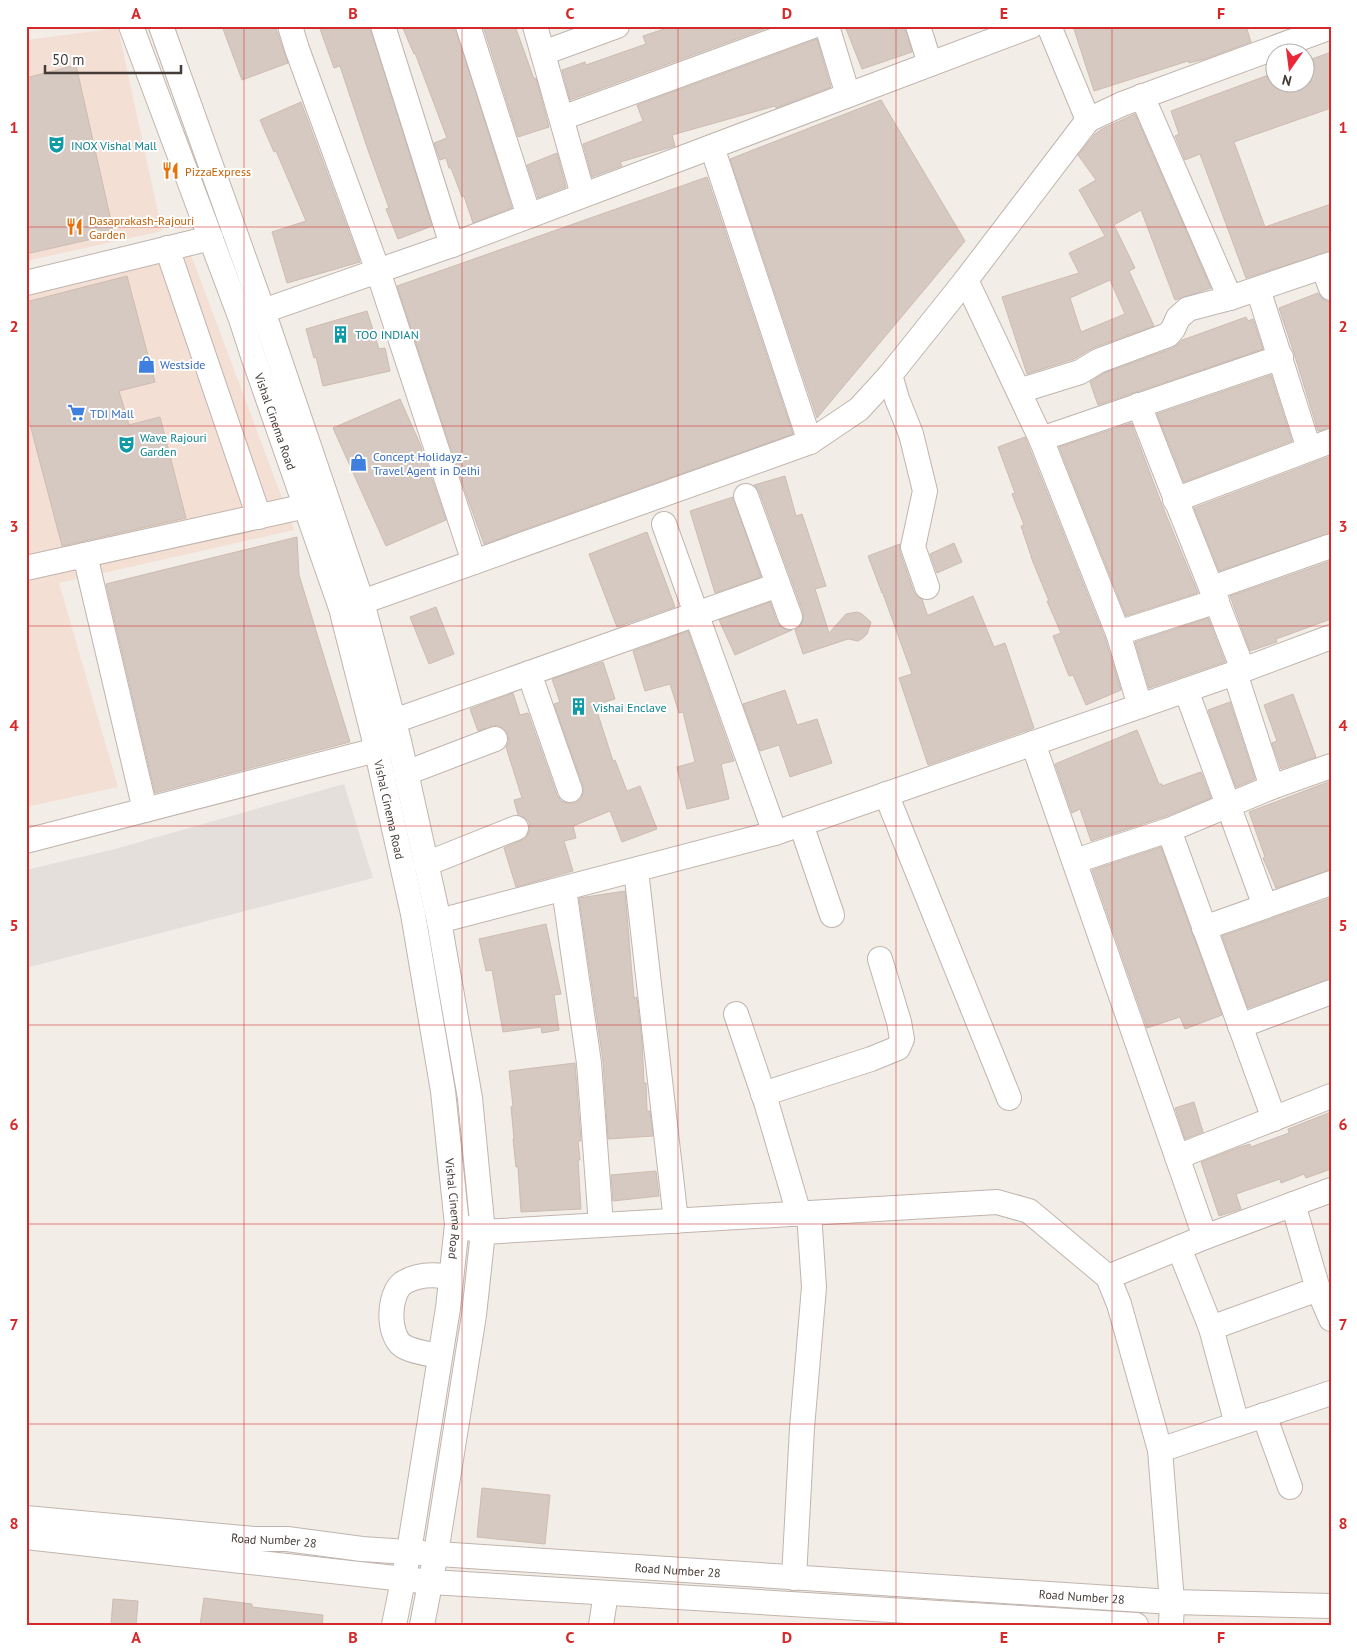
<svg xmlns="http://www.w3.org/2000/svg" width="1357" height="1651" viewBox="0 0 1357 1651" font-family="'PT Sans',sans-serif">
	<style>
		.commercial { fill: #f3dfd4 }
		.industrial { fill: #e5dfdc }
		.building { fill: #d6c9c1; stroke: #cdbcb1; fill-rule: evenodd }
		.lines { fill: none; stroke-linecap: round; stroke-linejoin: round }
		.minor-casing { stroke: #c0b5ae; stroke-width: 26 }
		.minor { stroke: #fff; stroke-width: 24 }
		.grid { fill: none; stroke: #d62828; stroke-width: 1; stroke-opacity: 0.55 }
		.labels { text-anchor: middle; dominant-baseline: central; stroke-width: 4; stroke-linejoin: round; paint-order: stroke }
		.culture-label { font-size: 12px; fill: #0d838f; stroke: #fff; text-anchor: start }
		.food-label { font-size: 12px; fill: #c56008; stroke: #fff; text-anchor: start }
		.shop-label { font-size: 12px; fill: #366cbe; stroke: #fff; text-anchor: start }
		.street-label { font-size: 12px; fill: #453c37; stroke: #fff }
		.neatline { fill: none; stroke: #d62828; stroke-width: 2 }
		.grid-label { font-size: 16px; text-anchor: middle; font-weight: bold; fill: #d62828 }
	</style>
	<rect width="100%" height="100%" fill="#f2ede7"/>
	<path class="commercial" d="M118 28 162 231 26 261V40Z
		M191 255 294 530 59 583 118 787 26 807V291Z"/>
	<path class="industrial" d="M344 784 373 878 26 968V870L115 849Z"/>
	<path class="building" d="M222 26H275L288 63 242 80Z
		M319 26H370L432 226 398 239 386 209 389 208 368 150 340 66 334 68Z
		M402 26H455L512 208 473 223 464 196 462 197 451 168H449L446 158 440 160 434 143 447 138 415 53 414 54Z
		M483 26H515L534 79 536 78 549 127 518 137Z
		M673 26H772L570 100 562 70 585 62 586 65 646 44 643 36Z
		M845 26H905L912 52 862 69Z
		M1073 26H1246L1251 42 1205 59 1189 63 1188 61 1094 91Z
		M817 39 831 87 776 108 775 106 672 135 675 146 620 162 622 166 592 177 583 144 643 121 637 105Z
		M1331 52V108L1234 142 1265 227 1331 204V251L1246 278 1200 154 1185 160 1175 136 1179 134 1171 111 1274 73V82H1311L1304 62Z
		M76 65 114 234 26 254V78Z
		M881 100 965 241 817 418 730 159Z
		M301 102 360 262 287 283 272 232 306 221 276 151 274 152 260 120Z
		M1135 114 1211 288 1175 300 1141 210 1114 225 1135 268 1129 271 1154 326 1093 348 1074 359 1027 374 1002 297 1079 273 1069 253 1105 236 1079 190 1096 180 1078 155 1095 134 1102 129ZM1110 280 1125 314 1081 332 1070 298Z
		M557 153 566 187 538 198 527 165Z
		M707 177 793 434 484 544 464 488 397 286Z
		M127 276 155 382 119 391 129 425 160 417 186 518 62 546 26 409V302Z
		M1318 293 1323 299 1329 302 1331 306V428L1318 431 1294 353 1279 308Z
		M367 311 379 349 385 348 390 371 323 386 316 357 314 358 306 329Z
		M1246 317 1248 321 1253 319 1263 349 1098 405 1090 382 1104 373 1173 348 1182 340 1188 338Z
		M1271 375 1292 441 1184 482 1157 414Z
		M400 399 420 444 446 520 386 546 333 428Z
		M1131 423 1162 505 1198 593 1126 616 1059 447Z
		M1025 437 1105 638 1121 690 1086 705 1073 675 1069 676 1053 636 1061 633 1047 601H1049L1033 562 1021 526 1024 525 1012 494 1015 493 998 447Z
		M1331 456V533L1219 571 1194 508Z
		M785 476 796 516 802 514 826 586 815 589 829 633 846 614 857 612 862 614 871 622 867 634 863 638 858 641 848 639 803 654 795 630 800 626 803 620V612L759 491 754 485Z
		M733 497 761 577 715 593 690 511Z
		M647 532 675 607 617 627 589 554Z
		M297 537 299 575 350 742 155 793 106 584Z
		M954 543 962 562 937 573 930 554Z
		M900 544V552L914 592 918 597 922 599 927 614 929 615 973 596 994 647 1005 643 1034 728 928 765 899 678 912 674 882 591V593L868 556Z
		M1331 561V619L1276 639 1277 642 1250 651 1230 596Z
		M770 602 777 622 781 627 787 630H792L735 655 719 620Z
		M436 607 454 654 429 664 410 617Z
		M1208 618 1225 662 1149 688 1135 642Z
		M688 631 734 761 721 764 729 799 687 809 677 767 695 762 683 712 679 713 670 684 645 691 633 651Z
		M603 662 615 699 595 705 613 761 615 760 627 791 640 786 657 829 622 842 610 811 573 826 576 838 564 841 573 871 516 887 504 848 526 838 530 829 529 822 525 818 518 815 514 800 522 798 506 747 509 741 508 735 504 729 497 725 478 731 470 709 513 693 520 715 528 713 557 795 561 801 567 803H575L581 799 583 793V786L554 704 560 702 552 679Z
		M785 690 797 725 817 719 832 763 790 777 779 745 760 751 743 704Z
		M1293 694 1316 757 1281 769 1272 743 1277 741 1264 705Z
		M1230 702 1255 779 1236 787 1208 710Z
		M1137 730 1159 784H1162V786L1201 772 1211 798 1164 817 1091 841 1080 809 1072 813 1055 764Z
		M1331 781V870L1276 888 1263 858 1265 857 1249 812Z
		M1161 847 1222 1015 1185 1029 1180 1017 1147 1028 1092 870Z
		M625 891 634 998 637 997 642 1042 644 1083H646L647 1111H650L653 1136 608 1139 603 1061 579 898Z
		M1331 898V979L1248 1008 1222 936Z
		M546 924 561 994 554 995 559 1030 542 1033 541 1027 503 1032 492 970 486 971 479 939Z
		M575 1063 581 1141H578L580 1160H578L581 1209 521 1212 518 1167H516L513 1139H514L511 1107 513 1106 509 1071Z
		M1194 1102 1203 1132 1185 1139 1175 1108Z
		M1331 1112V1169L1306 1178 1304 1174 1281 1183 1280 1179 1236 1194 1241 1209 1219 1216 1201 1162 1237 1148 1250 1144 1251 1147 1289 1133 1288 1129Z
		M656 1171 659 1196 613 1201 611 1175Z
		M482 1488 550 1495 545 1544 477 1537Z
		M204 1598 252 1604V1607L323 1615 322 1625H200Z
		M113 1599 138 1601 136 1625H111Z"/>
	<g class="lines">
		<defs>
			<g id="minor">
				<path id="s1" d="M131 26 241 319 253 356 341 608 373 734 413 914 443 1091 457 1225 448 1308 409 1551 394 1625"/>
				<path d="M161 26 263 311 362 602 399 741 439 921 470 1098 483 1232 474 1315 436 1553 422 1625"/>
				<path d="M290 26 297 49 378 271 474 562"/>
				<path d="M383 26 452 245"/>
				<path d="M468 26 529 216"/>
				<path d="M535 26 583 195"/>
				<path d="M827 26 848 95"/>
				<path d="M918 26 930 64"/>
				<path d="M1049 26 1088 120"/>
				<path d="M543 53 617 26"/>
				<path d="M1142 96 1230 298"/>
				<path d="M562 118 813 26"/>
				<path d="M712 147 810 442"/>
				<path d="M167 248 259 517"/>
				<path d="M1323 267 1331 288"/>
				<path d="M966 280 1041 439 1118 633 1140 706"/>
				<path d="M26 283 211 238"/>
				<path d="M1258 289 1309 449"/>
				<path d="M249 316 452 245 1031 26"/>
				<path d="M890 375 897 399 911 434 925 491 913 547 927 587"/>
				<path d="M1019 391 1080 372 1098 361 1168 335 1173 329 1178 318 1188 309 1230 298 1331 264"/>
				<path d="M1139 405C1173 493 1209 581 1243 670"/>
				<path d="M1041 439 1281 357"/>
				<path d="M746 496 790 617"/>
				<path d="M1175 500 1331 441"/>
				<path d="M664 524 775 833"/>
				<path d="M85 555 145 810"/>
				<path d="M26 568 306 506"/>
				<path d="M1212 588 1331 546"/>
				<path d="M346 606 362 602 810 442 859 409 890 375 966 280 1088 120 1122 104 1331 27"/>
				<path d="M1118 633 1217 601"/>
				<path d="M529 673 570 790"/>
				<path d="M1235 673 1272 787"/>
				<path d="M1186 690 1265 906"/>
				<path d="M394 721 778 585"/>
				<path d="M1033 743 1205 1237"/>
				<path d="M406 773 495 739"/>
				<path d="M886 794 1009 1098"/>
				<path d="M801 824 832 915"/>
				<path d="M1169 830 1274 1119"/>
				<path d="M26 841 376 750 390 744"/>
				<path d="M1075 861 1169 830 1272 787 1331 766"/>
				<path d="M426 864 516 828"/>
				<path d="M636 870 676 1221"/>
				<path d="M564 889 589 1063 601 1225"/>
				<path d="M439 921 775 833 1235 673 1331 637"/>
				<path d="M1204 928 1331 883"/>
				<path d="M736 1014 767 1105 799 1214"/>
				<path d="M1240 1026 1331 992"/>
				<path d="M763 1094 871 1059 898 1048 902 1039 899 1022 880 959"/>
				<path d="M1177 1157 1331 1096"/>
				<path d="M1293 1204 1318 1289"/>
				<path d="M468 1228 483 1232 997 1202 1029 1211 1108 1277 1119 1304 1160 1450 1172 1602 1171 1625"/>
				<path d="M1179 1248 1211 1328 1318 1289 1331 1319"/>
				<path d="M1108 1277 1205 1237 1331 1190"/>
				<path d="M1211 1328 1237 1424"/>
				<path d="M440 1356C429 1354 413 1352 403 1346 387 1335 388 1294 403 1283 417 1274 435 1274 451 1277"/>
				<path d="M1264 1415 1290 1487"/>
				<path d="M1160 1450 1331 1393"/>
				<path id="s2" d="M26 1518 254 1539H287L362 1549 1172 1602 1331 1606"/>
				<path d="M26 1537 431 1582 1136 1625"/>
				<path d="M794 1578 802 1428 814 1287 809 1213"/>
				<path d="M601 1625 606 1593"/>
			</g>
		</defs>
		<use href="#minor" class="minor-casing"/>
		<use href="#minor" class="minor"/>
	</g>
	<path class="grid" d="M244 26V1625M462 26V1625M678 26V1625M896 26V1625M1112 26V1625M26 227H1331M26 426H1331M26 626H1331M26 826H1331M26 1025H1331M26 1224H1331M26 1424H1331"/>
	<defs>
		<symbol id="theatre-bare" viewBox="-9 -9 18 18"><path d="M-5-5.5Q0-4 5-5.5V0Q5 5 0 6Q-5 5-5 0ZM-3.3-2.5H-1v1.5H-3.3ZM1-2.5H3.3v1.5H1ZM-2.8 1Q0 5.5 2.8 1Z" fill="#0f9aa8" stroke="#fff" stroke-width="2.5" paint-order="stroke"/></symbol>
		<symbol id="restaurant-bare" viewBox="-9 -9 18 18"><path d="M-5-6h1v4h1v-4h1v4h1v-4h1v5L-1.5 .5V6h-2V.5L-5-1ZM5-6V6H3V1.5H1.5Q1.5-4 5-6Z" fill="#e8710a" stroke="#fff" stroke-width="2.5" paint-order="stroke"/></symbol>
		<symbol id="building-bare" viewBox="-9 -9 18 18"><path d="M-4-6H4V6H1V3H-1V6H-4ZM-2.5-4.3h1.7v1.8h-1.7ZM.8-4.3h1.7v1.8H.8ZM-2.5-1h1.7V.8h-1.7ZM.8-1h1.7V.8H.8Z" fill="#0f9aa8" stroke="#fff" stroke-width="2.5" paint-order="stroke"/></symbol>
		<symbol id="shop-bare" viewBox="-9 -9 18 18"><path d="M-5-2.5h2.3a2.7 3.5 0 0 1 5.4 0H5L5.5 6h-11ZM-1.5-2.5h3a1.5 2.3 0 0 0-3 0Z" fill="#3f7fe0" stroke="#fff" stroke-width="2.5" paint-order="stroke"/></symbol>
		<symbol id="supermarket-bare" viewBox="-9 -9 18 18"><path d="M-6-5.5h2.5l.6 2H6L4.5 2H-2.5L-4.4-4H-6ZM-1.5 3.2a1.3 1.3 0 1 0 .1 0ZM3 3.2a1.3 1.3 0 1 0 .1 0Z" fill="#3f7fe0" stroke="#fff" stroke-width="2.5" paint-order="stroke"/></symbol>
	</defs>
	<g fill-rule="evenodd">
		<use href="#theatre-bare" x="44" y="132" width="25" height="25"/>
		<use href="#restaurant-bare" x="158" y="158" width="25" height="25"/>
		<use href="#restaurant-bare" x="62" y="214" width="25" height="25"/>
		<use href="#building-bare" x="328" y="322" width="25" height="25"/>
		<use href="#shop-bare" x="134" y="352" width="25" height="25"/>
		<use href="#supermarket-bare" x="64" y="400" width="25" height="25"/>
		<use href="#theatre-bare" x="114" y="432" width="25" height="25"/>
		<use href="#shop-bare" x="346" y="450" width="25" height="25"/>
		<use href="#building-bare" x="566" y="694" width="25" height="25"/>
	</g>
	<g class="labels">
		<g class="culture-label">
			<text x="71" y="145">INOX Vishal Mall</text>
			<text x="355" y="334">TOO INDIAN</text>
			<text x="140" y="437">Wave Rajouri<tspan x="140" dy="14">Garden</tspan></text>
			<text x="593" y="707">Vishai Enclave</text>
		</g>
		<g class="food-label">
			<text x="185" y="171">PizzaExpress</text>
			<text x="89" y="220">Dasaprakash-Rajouri<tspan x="89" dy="14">Garden</tspan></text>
		</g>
		<g class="shop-label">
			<text x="160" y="364">Westside</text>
			<text x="90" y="413">TDI Mall</text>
			<text x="373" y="456">Concept Holidayz -<tspan x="373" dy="14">Travel Agent in Delhi</tspan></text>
		</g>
		<g class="street-label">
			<text stroke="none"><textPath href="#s1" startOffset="421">Vishal Cinema Road</textPath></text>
			<text stroke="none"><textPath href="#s1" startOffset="826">Vishal Cinema Road</textPath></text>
			<text stroke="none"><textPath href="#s1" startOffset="1231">Vishal Cinema Road</textPath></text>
			<text stroke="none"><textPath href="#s2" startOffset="249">Road Number 28</textPath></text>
			<text stroke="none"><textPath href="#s2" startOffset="654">Road Number 28</textPath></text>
			<text stroke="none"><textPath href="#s2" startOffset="1059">Road Number 28</textPath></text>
		</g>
	</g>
	<rect width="1357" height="1651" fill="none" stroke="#ffffff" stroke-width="55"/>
	<g transform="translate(1290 68) rotate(194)"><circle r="24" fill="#ffffff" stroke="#b5b1af"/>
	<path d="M0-4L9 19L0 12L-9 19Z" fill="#ea2736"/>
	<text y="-8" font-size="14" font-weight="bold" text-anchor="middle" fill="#453c37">N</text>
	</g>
	<path d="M45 65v8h136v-8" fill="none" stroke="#453c37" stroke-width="2.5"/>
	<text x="52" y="65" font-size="15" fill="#453c37" stroke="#ffffff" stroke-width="4" paint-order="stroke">50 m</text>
	<rect x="28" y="28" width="1302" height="1596" class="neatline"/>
	<g class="grid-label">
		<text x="136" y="19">A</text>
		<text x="353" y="19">B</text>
		<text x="570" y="19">C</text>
		<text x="787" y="19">D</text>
		<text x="1004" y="19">E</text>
		<text x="1221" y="19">F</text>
		<text x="14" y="133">1</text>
		<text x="1343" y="133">1</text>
		<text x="14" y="332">2</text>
		<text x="1343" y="332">2</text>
		<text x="14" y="532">3</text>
		<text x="1343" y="532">3</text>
		<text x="14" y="731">4</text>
		<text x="1343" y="731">4</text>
		<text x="14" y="931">5</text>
		<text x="1343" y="931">5</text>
		<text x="14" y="1130">6</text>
		<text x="1343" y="1130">6</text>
		<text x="14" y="1330">7</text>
		<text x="1343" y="1330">7</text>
		<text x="14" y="1529">8</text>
		<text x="1343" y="1529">8</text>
		<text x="136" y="1643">A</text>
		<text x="353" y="1643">B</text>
		<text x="570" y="1643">C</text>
		<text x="787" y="1643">D</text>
		<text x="1004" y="1643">E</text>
		<text x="1221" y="1643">F</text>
	</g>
</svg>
